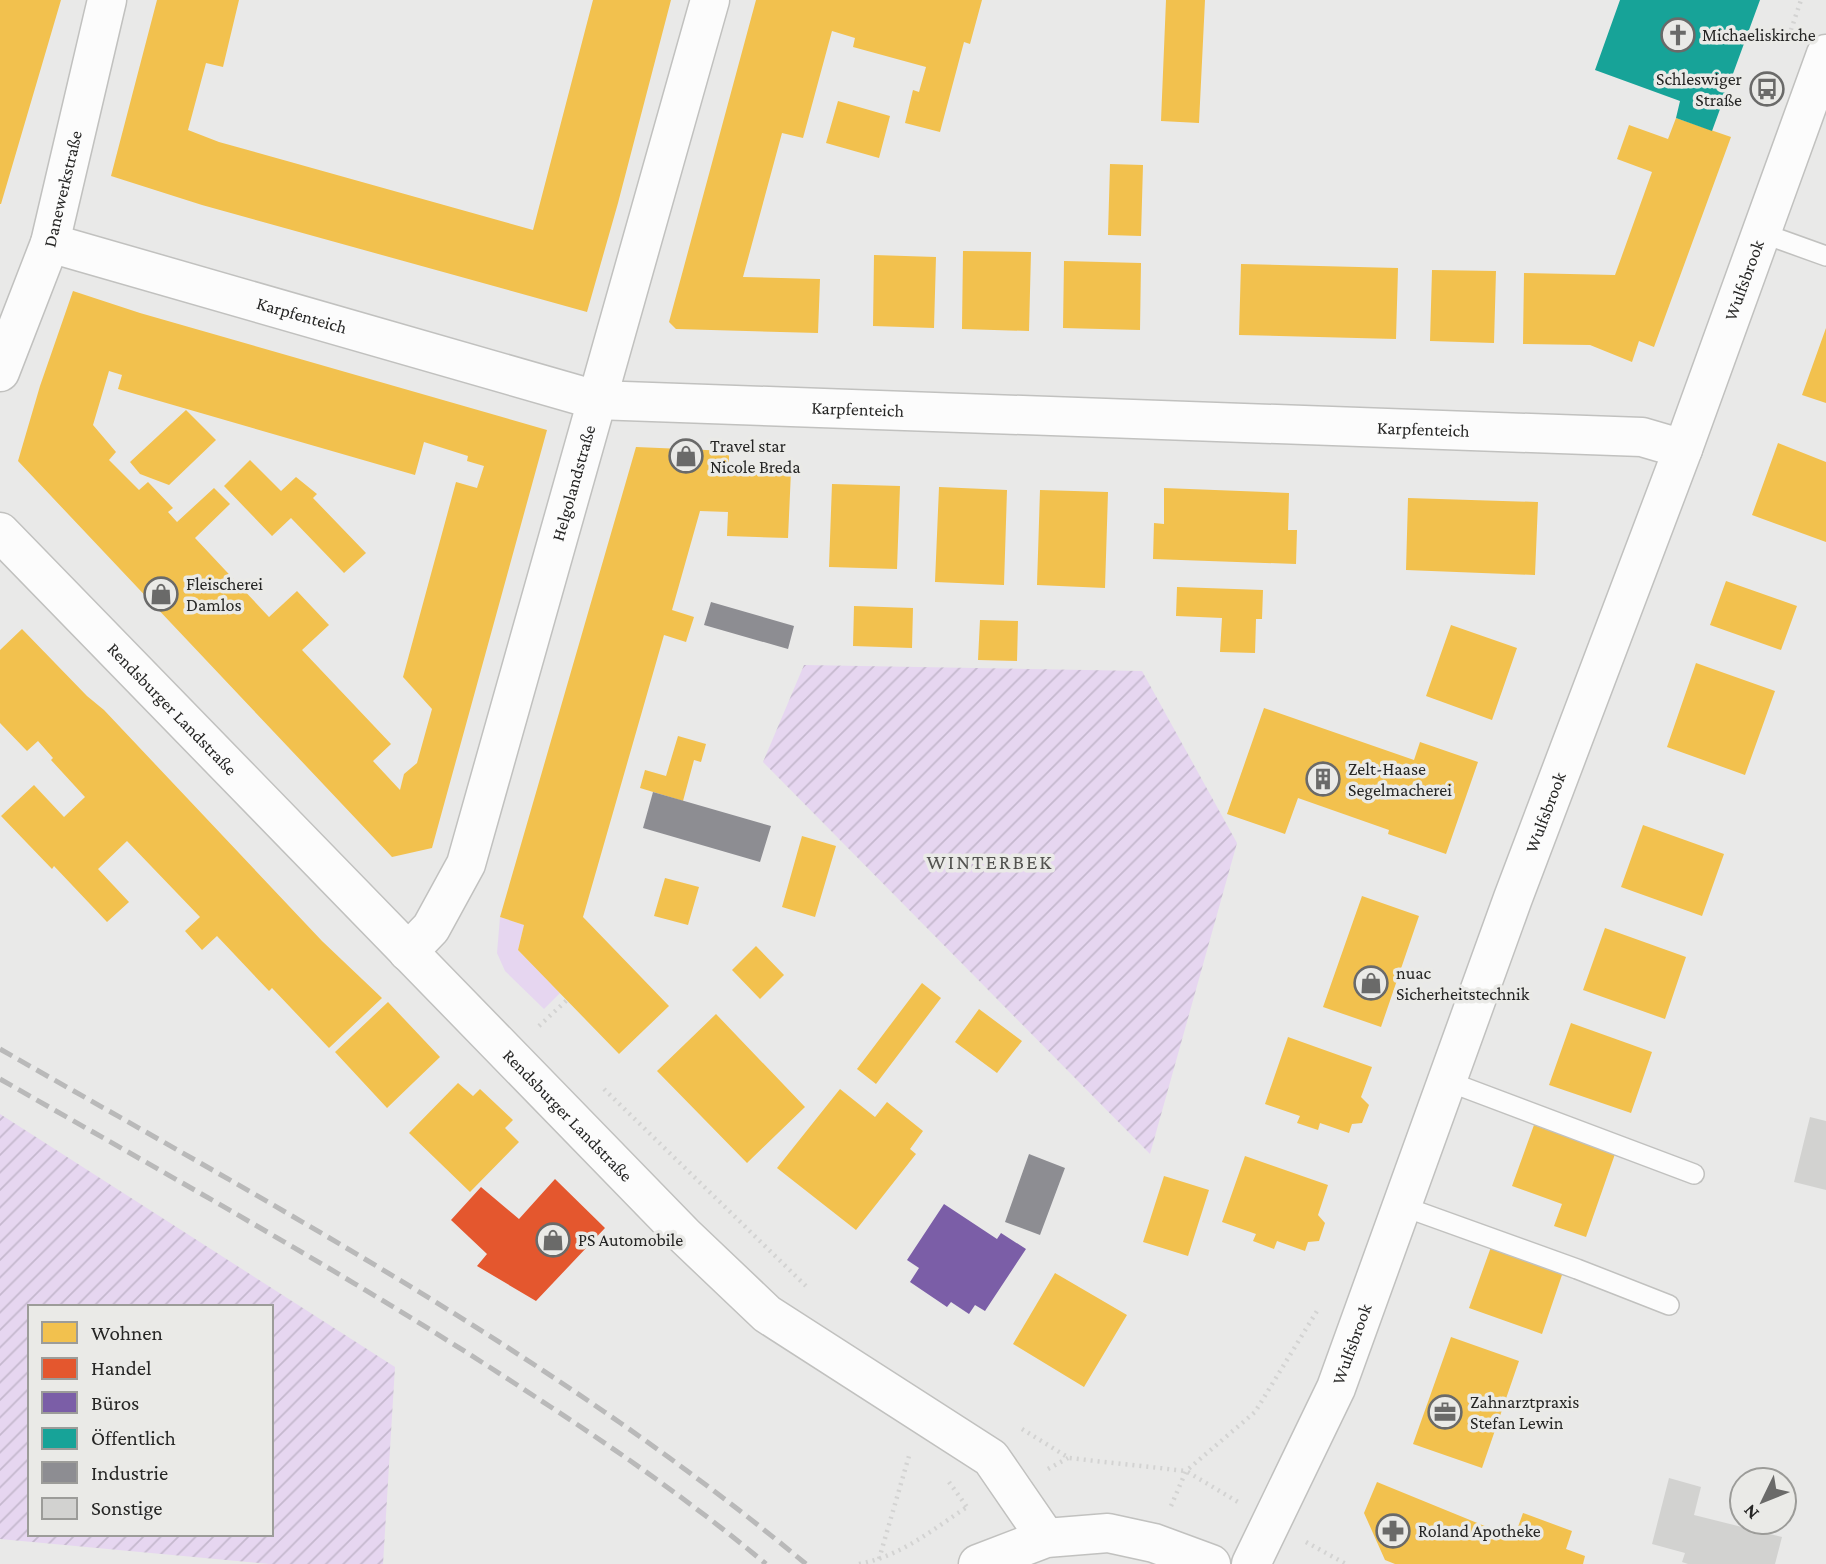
<svg xmlns="http://www.w3.org/2000/svg" width="1826" height="1564" viewBox="0 0 1826 1564" font-family="'Crimson Pro',serif">
	<style>
		.grass { fill: #e6d6f0 }
		.garden { fill: url(#garden-furrows); fill-rule: evenodd }
		.homes { fill: #f2c14e; fill-rule: evenodd }
		.shops { fill: #e4572e }
		.offices { fill: #7b5ea7 }
		.public { fill: #17a398 }
		.industry { fill: #8d8d92 }
		.building { fill: #d2d2d0 }
		.lines { fill: none; stroke-linecap: round; stroke-linejoin: round }
		.service-casing { stroke: #c1c1bf; stroke-width: 22 }
		.minor-casing { stroke: #c1c1bf; stroke-width: 41 }
		.tertiary-casing { stroke: #c1c1bf; stroke-width: 41 }
		.path { stroke: #d3d3d2; stroke-width: 4.5; stroke-dasharray: 2 5; stroke-linecap: butt }
		.service { stroke: #fcfcfc; stroke-width: 19 }
		.minor { stroke: #fcfcfc; stroke-width: 38 }
		.tertiary { stroke: #fcfcfc; stroke-width: 38 }
		.rail { stroke: #b9b9b9; stroke-width: 5; stroke-dasharray: 14 7; stroke-linecap: butt }
		.labels { text-anchor: middle; dominant-baseline: central; stroke-width: 7; stroke-linejoin: round; paint-order: stroke }
		.poi-label { font-size: 18px; fill: #262625; stroke: #eaeae7; text-anchor: start }
		.street-label { font-size: 18px; fill: #262625; stroke: #eaeae7 }
		.quarter-label { font-size: 21px; letter-spacing: 2px; fill: #535350; stroke: #eaeae7 }
	</style>
	<defs>
		<pattern id="garden-furrows" width="10" height="10" patternUnits="userSpaceOnUse" patternTransform="scale(1.75)"><rect width="10" height="10" fill="#e6d6f0"/><path d="M-1 1l2-2M0 10L10 0M9 11l2-2" fill="none" stroke="#c5b8ce"/></pattern>
	</defs>
	<rect width="100%" height="100%" fill="#e9e9e8"/>
	<path class="grass" d="M500 917 524 925 518 950 560 993 544 1009 505 971 497 953Z"/>
	<path class="garden" d="M804 665 1142 671 1237 843 1150 1154 763 762Z
		M0 1114 395 1367 383 1564H269L0 1539ZM30 1307H271V1534H30Z"/>
	<path class="homes" d="M0 0H61L1 204H0Z
		M157 0H239L223 67 206 63 188 130 219 142 533 230 593 0H671L618 203 587 312 202 205 111 176Z
		M756 0H982L970 44 964 42 940 132 905 123 913 90 919 92 926 67 853 47 855 38 832 31 803 138 782 133 743 277 820 279 818 333 676 329 669 322Z
		M1166 0H1205L1199 123 1161 121Z
		M838 101 890 116 879 158 826 143Z
		M1676 118 1731 137 1654 347 1639 341 1632 362 1590 345 1523 344 1524 273 1615 275 1652 172 1617 159 1629 125 1668 139Z
		M1110 164 1143 165 1141 236 1108 235Z
		M963 251 1031 252 1029 331 962 329Z
		M874 255 936 257 934 328 873 326Z
		M1064 261 1141 263 1140 330 1063 328Z
		M1241 264 1398 268 1396 339 1239 335Z
		M1432 270 1496 271 1494 343 1430 341Z
		M73 291 140 313 547 430 432 848 392 857 18 461 40 386ZM109 371 122 375 118 389 415 475 424 442 468 456 467 461 484 466 477 488 456 482 403 677 432 709 417 763 404 774 400 790 373 761 391 744 302 650 329 625 297 591 269 617 195 538 230 504 214 488 177 522 168 512 173 508 148 482 139 490 109 460 116 452 93 425Z
		M1826 328V403L1802 395Z
		M186 410 216 440 169 485 140 474 130 462Z
		M1778 443 1826 462V542L1752 515Z
		M636 447 729 451V468L791 471 788 538 727 536 728 512 700 511 672 610 694 617 686 642 664 635 583 917 669 1006 619 1054 518 950 524 925 500 917Z
		M250 460 281 491 296 477 317 494 313 498 366 553 344 573 291 518 272 536 224 486Z
		M832 484 900 486 897 569 829 567Z
		M939 487 1007 490 1004 585 935 582Z
		M1164 488 1289 493 1288 530H1297L1296 564 1153 559 1154 523 1164 524Z
		M1040 490 1108 492 1105 588 1037 585Z
		M1408 498 1538 502 1535 575 1406 570Z
		M1726 581 1797 606 1781 650 1710 625Z
		M1177 587 1263 590 1262 619H1256L1255 653 1220 652 1222 618 1176 616Z
		M854 606 913 608 912 648 853 646Z
		M980 620 1018 621 1017 661 978 660Z
		M1451 625 1517 648 1492 720 1426 696Z
		M22 629 87 696 104 710 322 941 382 998 329 1048 272 988 269 991 217 936 202 950 185 931 200 917 127 841 98 869 129 902 107 922 54 866 52 869 1 816 34 785 64 817 85 797 51 760 53 758 38 741 27 751 0 723V650Z
		M1696 663 1775 691 1745 775 1667 747Z
		M1264 708 1414 760 1420 742 1478 762 1446 854 1388 834 1389 830 1298 798 1285 834 1227 814Z
		M678 736 706 744 701 762 694 760 683 801 640 788 645 770 666 776Z
		M1643 825 1724 854 1702 916 1621 887Z
		M802 836 836 846 815 917 782 907Z
		M665 878 699 887 688 925 654 916Z
		M1362 896 1419 916 1381 1027 1323 1007Z
		M1605 928 1686 957 1665 1019 1583 990Z
		M756 946 784 975 760 999 732 970Z
		M922 983 941 998 876 1084 857 1069Z
		M388 1002 440 1057 387 1108 335 1052Z
		M979 1009 1022 1041 997 1073 955 1042Z
		M716 1014 805 1107 747 1163 657 1071Z
		M1571 1023 1652 1052 1631 1113 1549 1085Z
		M1288 1037 1372 1067 1361 1097 1369 1105 1362 1123 1352 1124 1349 1133 1320 1123 1318 1130 1297 1123 1300 1116 1265 1104Z
		M458 1083 473 1096 480 1089 513 1120 505 1128 519 1142 470 1192 409 1133Z
		M840 1089 875 1117 887 1102 923 1131 910 1149 916 1154 856 1230 777 1168Z
		M1534 1125 1615 1154 1586 1237 1554 1226 1562 1204 1512 1186Z
		M1245 1156 1328 1185 1318 1215 1325 1223 1319 1241 1308 1242 1305 1251 1277 1241 1274 1249 1253 1241 1256 1234 1222 1222Z
		M1164 1176 1209 1190 1188 1256 1143 1242Z
		M1491 1247 1563 1272 1542 1334 1469 1308Z
		M1055 1273 1127 1315 1084 1387 1013 1344Z
		M1451 1337 1519 1361 1482 1468 1413 1444Z
		M1377 1482 1514 1538 1523 1513 1572 1531 1566 1549 1585 1556 1583 1564H1395L1385 1560 1364 1513Z"/>
	<path class="shops" d="M555 1179 605 1228 536 1301 477 1266 487 1254 451 1220 481 1187 519 1219Z"/>
	<path class="offices" d="M944 1204 997 1239 1001 1233 1026 1249 985 1311 975 1305 969 1314 951 1302 947 1307 910 1282 919 1268 907 1260Z"/>
	<path class="public" d="M1620 0H1760L1712 131 1676 118 1680 101 1595 70Z"/>
	<path class="industry" d="M711 602 794 626 788 649 704 625Z
		M653 792 771 826 760 862 643 828Z
		M1029 1154 1065 1168 1040 1235 1005 1222Z"/>
	<path class="building" d="M1810 1117 1826 1121V1190L1794 1182Z
		M1669 1478 1701 1487 1694 1515 1782 1537 1775 1564H1688L1682 1562 1685 1553 1652 1544Z"/>
	<g class="lines">
		<defs>
			<path id="service" d="M1762 233 1826 256
				M1447 1081 1694 1174
				M1402 1206 1577 1269 1669 1305"/>
			<g id="minor">
				<path id="s1" d="M50 243 596 400 1642 437 1683 449"/>
				<path id="s2" d="M0 372 50 243 107 0"/>
				<path id="s3" d="M0 532 684 1235 767 1314 991 1458 1046 1538"/>
				<path id="s4" d="M408 952 431 928 466 864 710 0"/>
			</g>
			<g id="tertiary">
				<path d="M978 1564 1046 1538 1108 1533 1154 1543 1211 1564"/>
				<path id="s5" d="M1251 1564 1336 1388 1513 898 1683 449 1826 54"/>
			</g>
		</defs>
		<use href="#service" class="service-casing"/>
		<use href="#minor" class="minor-casing"/>
		<use href="#tertiary" class="tertiary-casing"/>
		<path class="path" d="M1791 30 1801 0
			M539 1026 567 1000
			M604 1089 808 1288
			M1022 1429 1069 1458 1186 1471 1238 1502
			M1048 1469 1068 1458
			M949 1482 967 1507
			M1171 1506 1186 1471 1255 1412 1317 1311
			M1306 1542 1346 1564
			M879 1559 909 1456
			M859 1564C901 1556 932 1530 967 1507"/>
		<use href="#service" class="service"/>
		<use href="#minor" class="minor"/>
		<use href="#tertiary" class="tertiary"/>
		<path class="rail" d="M0 1049C276 1207 560 1359 806 1564
			M0 1079C180 1182 361 1282 534 1396 614 1448 693 1503 766 1564"/>
	</g>
	<defs>
		<symbol id="church-ring" viewBox="-11 -11 22 22"><circle r="9.5" fill="#eaeae7" stroke="#6a6a69" stroke-width="1.5"/><path d="M-1.2-6h2.4v3.5h3.3v2.4h-3.3V6h-2.4V-.1h-3.3v-2.4h3.3Z" fill="#6a6a69"/></symbol>
		<symbol id="bus-ring" viewBox="-11 -11 22 22"><circle r="9.5" fill="#eaeae7" stroke="#6a6a69" stroke-width="1.5"/><path d="M-5-6H5V4H4V6H2V4H-2V6H-4V4H-5ZM-3.5-4V0h7V-4ZM-3.5 1.2v1.5H-2V1.2ZM2 1.2v1.5H3.5V1.2Z" fill="#6a6a69"/></symbol>
		<symbol id="shop-ring" viewBox="-11 -11 22 22"><circle r="9.5" fill="#eaeae7" stroke="#6a6a69" stroke-width="1.5"/><path d="M-5-2.5h2.3a2.7 3.5 0 0 1 5.4 0H5L5.5 6h-11ZM-1.5-2.5h3a1.5 2.3 0 0 0-3 0Z" fill="#6a6a69"/></symbol>
		<symbol id="building-ring" viewBox="-11 -11 22 22"><circle r="9.5" fill="#eaeae7" stroke="#6a6a69" stroke-width="1.5"/><path d="M-4-6H4V6H1V3H-1V6H-4ZM-2.5-4.3h1.7v1.8h-1.7ZM.8-4.3h1.7v1.8H.8ZM-2.5-1h1.7V.8h-1.7ZM.8-1h1.7V.8H.8Z" fill="#6a6a69"/></symbol>
		<symbol id="office-ring" viewBox="-11 -11 22 22"><circle r="9.5" fill="#eaeae7" stroke="#6a6a69" stroke-width="1.5"/><path d="M-6-3h4V-5.5h4V-3h4V5H-6ZM-1-4.5V-3h2v-1.5ZM-6 0V1H6V0Z" fill="#6a6a69"/></symbol>
		<symbol id="pharmacy-ring" viewBox="-11 -11 22 22"><circle r="9.5" fill="#eaeae7" stroke="#6a6a69" stroke-width="1.5"/><path d="M-2-6h4v4h4v4h-4v4h-4v-4h-4v-4h4Z" fill="#6a6a69"/></symbol>
	</defs>
	<g fill-rule="evenodd">
		<use href="#church-ring" x="1659" y="16" width="38" height="38"/>
		<use href="#bus-ring" x="1748" y="70" width="38" height="38"/>
		<use href="#shop-ring" x="667" y="437" width="38" height="38"/>
		<use href="#shop-ring" x="142" y="575" width="38" height="38"/>
		<use href="#building-ring" x="1304" y="760" width="38" height="38"/>
		<use href="#shop-ring" x="1352" y="964" width="38" height="38"/>
		<use href="#shop-ring" x="534" y="1221" width="38" height="38"/>
		<use href="#office-ring" x="1426" y="1393" width="38" height="38"/>
		<use href="#pharmacy-ring" x="1374" y="1512" width="38" height="38"/>
	</g>
	<g class="labels">
		<g class="poi-label">
			<text x="1702" y="35">Michaeliskirche</text>
			<text x="1742" y="79" text-anchor="end">Schleswiger<tspan x="1742" dy="21">Straße</tspan></text>
			<text x="710" y="446">Travel star<tspan x="710" dy="21">Nicole Breda</tspan></text>
			<text x="186" y="584">Fleischerei<tspan x="186" dy="21">Damlos</tspan></text>
			<text x="1348" y="769">Zelt-Haase<tspan x="1348" dy="21">Segelmacherei</tspan></text>
			<text x="1396" y="973">nuac<tspan x="1396" dy="21">Sicherheitstechnik</tspan></text>
			<text x="578" y="1240">PS Automobile</text>
			<text x="1470" y="1402">Zahnarztpraxis<tspan x="1470" dy="21">Stefan Lewin</tspan></text>
			<text x="1418" y="1531">Roland Apotheke</text>
		</g>
		<g class="street-label">
			<text stroke="none"><textPath href="#s2" startOffset="194">Danewerkstraße</textPath></text>
			<text stroke="none"><textPath href="#s5" startOffset="1376">Wulfsbrook</textPath></text>
			<text stroke="none"><textPath href="#s1" startOffset="262">Karpfenteich</textPath></text>
			<text stroke="none"><textPath href="#s1" startOffset="830">Karpfenteich</textPath></text>
			<text stroke="none"><textPath href="#s1" startOffset="1396">Karpfenteich</textPath></text>
			<text stroke="none"><textPath href="#s4" startOffset="502">Helgolandstraße</textPath></text>
			<text stroke="none"><textPath href="#s3" startOffset="247">Rendsburger Landstraße</textPath></text>
			<text stroke="none"><textPath href="#s5" startOffset="808">Wulfsbrook</textPath></text>
			<text stroke="none"><textPath href="#s3" startOffset="814">Rendsburger Landstraße</textPath></text>
			<text stroke="none"><textPath href="#s5" startOffset="242">Wulfsbrook</textPath></text>
		</g>
		<g class="quarter-label">
			<text x="990" y="862">WINTERBEK</text>
		</g>
	</g>
	<rect x="28" y="1305" width="245" height="231" fill="#eaeae7" stroke="#9c9c99" stroke-width="2"/>
	<rect x="42" y="1322" width="35" height="21" fill="#f2c14e" stroke="#9c9c99" stroke-width="2"/>
	<text x="91" y="1340" font-size="21" fill="#262625">Wohnen</text>
	<rect x="42" y="1358" width="35" height="21" fill="#e4572e" stroke="#9c9c99" stroke-width="2"/>
	<text x="91" y="1375" font-size="21" fill="#262625">Handel</text>
	<rect x="42" y="1392" width="35" height="21" fill="#7b5ea7" stroke="#9c9c99" stroke-width="2"/>
	<text x="91" y="1410" font-size="21" fill="#262625">Büros</text>
	<rect x="42" y="1428" width="35" height="21" fill="#17a398" stroke="#9c9c99" stroke-width="2"/>
	<text x="91" y="1445" font-size="21" fill="#262625">Öffentlich</text>
	<rect x="42" y="1462" width="35" height="21" fill="#8d8d92" stroke="#9c9c99" stroke-width="2"/>
	<text x="91" y="1480" font-size="21" fill="#262625">Industrie</text>
	<rect x="42" y="1498" width="35" height="21" fill="#d2d2d0" stroke="#9c9c99" stroke-width="2"/>
	<text x="91" y="1515" font-size="21" fill="#262625">Sonstige</text>
	<g transform="translate(1763 1501) rotate(227)"><circle r="33" fill="#eaeae7" stroke="#9c9c99" stroke-width="2"/>
	<path d="M0-5L12 26L0 18L-12 26Z" fill="#6a6a69"/>
	<text y="-10" font-size="19" font-weight="bold" text-anchor="middle" fill="#262625">N</text>
	</g>
</svg>
